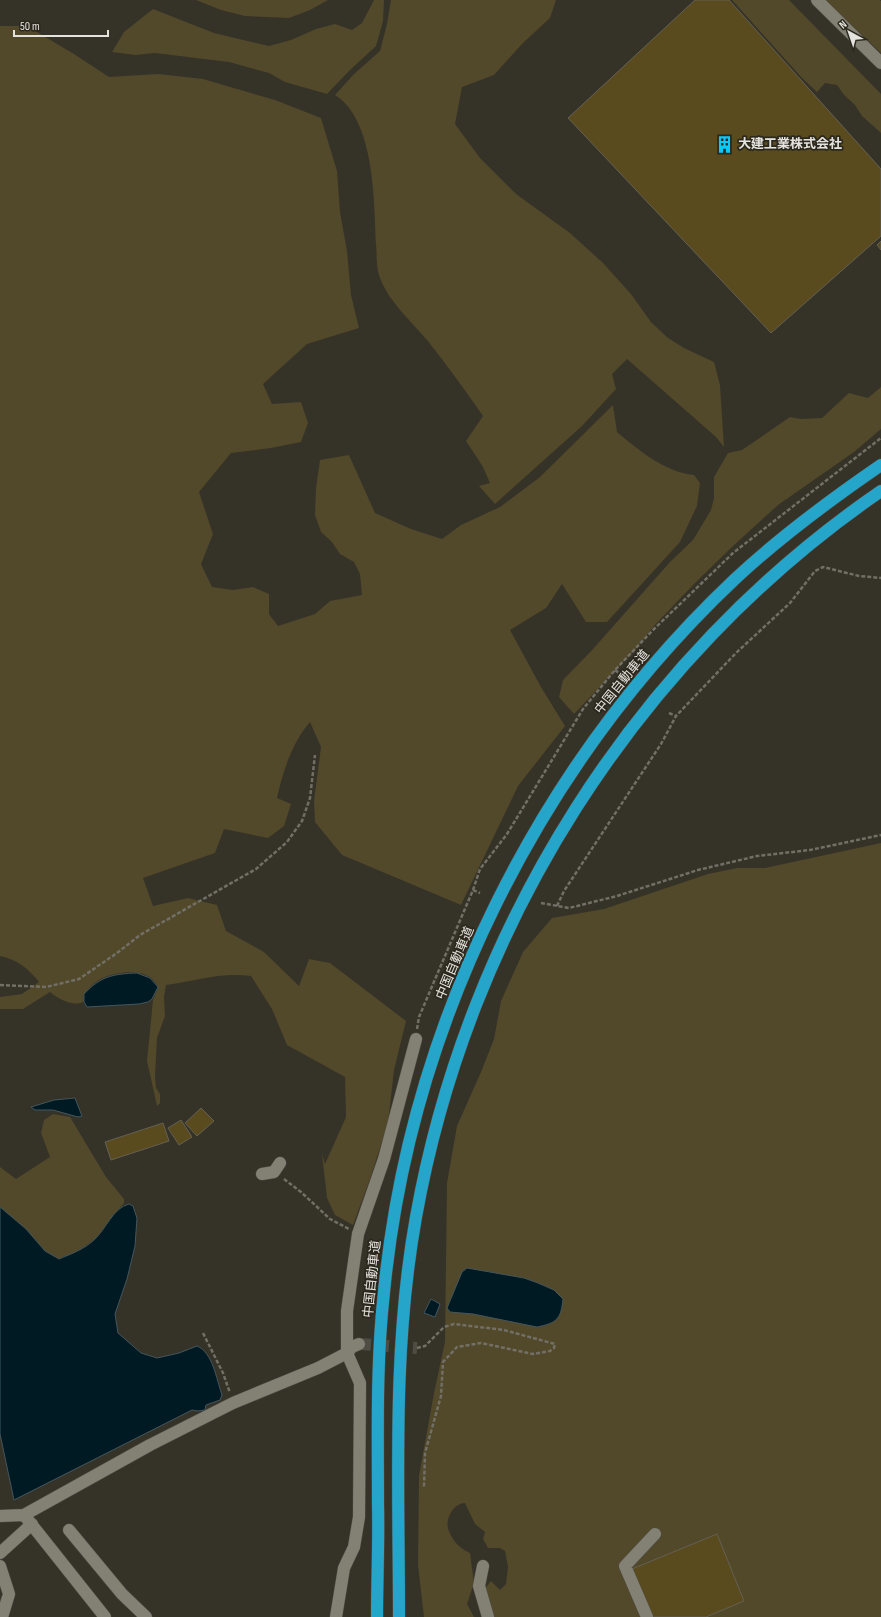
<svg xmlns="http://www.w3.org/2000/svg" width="881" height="1617" viewBox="0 0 881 1617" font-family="'Sofia Sans Condensed','Noto Sans JP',sans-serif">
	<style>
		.green { fill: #52482a }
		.water { fill: #001a24; stroke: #45565c }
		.building { fill: #594b1d; stroke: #646055 }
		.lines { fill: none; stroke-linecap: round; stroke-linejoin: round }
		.minor-tunnel { stroke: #4f4d43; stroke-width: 12; stroke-dasharray: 12 6; stroke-linecap: butt }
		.minor-casing { stroke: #504e45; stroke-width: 13 }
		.highway-casing { stroke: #504e45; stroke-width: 13 }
		.path { stroke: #716f66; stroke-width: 2.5; stroke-dasharray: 4 2; stroke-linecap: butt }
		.minor { stroke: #838074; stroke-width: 12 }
		.highway { stroke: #25a5ca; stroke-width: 12 }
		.labels { text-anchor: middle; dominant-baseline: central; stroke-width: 3.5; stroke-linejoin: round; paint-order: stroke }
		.poi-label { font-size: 13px; font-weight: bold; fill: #e5e3dd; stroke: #2b281e; text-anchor: start }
		.street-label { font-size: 13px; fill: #e5e3dd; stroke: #2b281e }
	</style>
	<rect width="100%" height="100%" fill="#353228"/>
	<path class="green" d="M196 0H328L310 10 289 18 245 16 221 10Z
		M374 0H384L383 21 376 46 350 70 327 94 285 82 269 73 229 62 155 53 135 55 112 52 124 32 153 9 214 33 269 46 291 40 316 29 335 24 352 30 362 23Z
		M391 0H556L550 18 523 43 494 75 462 87 455 124 480 158 516 194 570 233 603 263 631 294 651 322 668 338 684 348 714 362 720 385 724 447 716 437 627 359 612 374 616 389 582 426 495 504 479 486 490 483 483 467 466 441 483 416C465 390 447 365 427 340 410 320 387 300 379 275 376 266 377 254 376 244 374 202 375 120 335 95L354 74 380 51 387 24Z
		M732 0H789L881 94V133L862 116 855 105 844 95 837 85 825 83 817 92 802 78Z
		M825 0H879L881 1V53Z
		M0 26H27L74 54 109 77 158 74 203 79 275 100 321 118 337 171 340 212 347 251 351 295 359 328 307 344 263 384 272 404 301 402 308 423 301 442 271 448 231 453 199 492 213 534 201 564 212 587 233 590 253 587 269 594V614L278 626 315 614 330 601 362 595 360 574 354 562 340 554 332 542 321 532 315 515 316 488 320 460 349 455 375 513 411 529 442 539 461 525 500 507 540 477 613 405 617 432C639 450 664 472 694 475L700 483 697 506 680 542 607 622H586L562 584 546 608 510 630 541 687 565 726 518 786 461 905 342 855 315 822 314 801 321 747 310 722C292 743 283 771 277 798L291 804 284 826 268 838 224 829 215 853 143 878 153 906 188 898 217 905 226 931 264 952 299 986 309 959 330 963 406 1021 394 1070 388 1123 370 1179 353 1225 335 1215 327 1198 322 1154 325 1164 346 1117 345 1077 287 1045 272 1009 251 976C221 972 196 981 166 985L164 997 165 1016 157 1038 155 1076 156 1088 160 1094V1103L157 1106 147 1061 153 1000 158 987C156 984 153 979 150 977 138 969 115 972 103 978 95 981 89 988 84 994L83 1002C73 1007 58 999 50 992L23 1009H0V997L22 994 39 982C29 969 16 959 0 956Z
		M881 387V429L854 452 778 505 733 546 694 584 654 626 635 650 574 714 559 697 563 680 593 649 670 562 693 540 711 510 714 498V477L728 453 742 450 790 417 801 419 822 418 849 393 868 398Z
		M881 843V1617H487L479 1596 491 1581 500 1590 506 1584 508 1567 505 1551 500 1548H488L483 1539 485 1532 475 1524 465 1503C453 1503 444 1521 449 1531 453 1542 461 1549 470 1553L474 1583 467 1604 474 1617H424L418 1565 419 1476 434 1393 445 1342 447 1183 457 1126 481 1072 494 1039 501 1001 523 952 552 918 604 909 708 874 737 868H765Z
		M53 1114 70 1117 106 1177 124 1199V1203L95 1239 78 1251 59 1259 45 1251 26 1229 0 1207V1167L16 1179 50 1157 41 1133 44 1120Z"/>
	<path class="water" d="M137 973 150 978 158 987 152 999 148 1002 139 1004 87 1007 84 1002V994C101 976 113 974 137 973Z
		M75 1098 82 1116 78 1117 53 1110H35L31 1107 54 1100Z
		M129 1204 133 1206 137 1218 135 1246 127 1279 115 1314 118 1333 141 1353 157 1358 179 1353 197 1346C213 1353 216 1378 222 1395L220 1400 206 1405 205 1410 198 1411 192 1410 14 1500 0 1434V1207L26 1229 45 1251 59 1259C71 1254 85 1249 95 1239 106 1229 113 1208 129 1204Z
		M467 1268 524 1278 538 1283 554 1290 563 1299C561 1319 557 1323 537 1327L473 1314 450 1312 447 1308 462 1272Z
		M431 1299 440 1304 435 1317 424 1313Z"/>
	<path class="building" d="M695 0H729L881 169V236L771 333 568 118Z
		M881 241V250L877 245Z
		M201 1108 214 1121 197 1136 185 1123Z
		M181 1120 192 1137 179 1145 168 1128Z
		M163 1123 169 1141 111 1160 105 1142Z
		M717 1534 744 1601 706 1617H651L632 1569Z"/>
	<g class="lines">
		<path class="minor-tunnel" d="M359 1344 417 1348"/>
		<defs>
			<path id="minor" d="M817 0 881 63
				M262 1174 274 1172 280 1163
				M24 1515 105 1617
				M0 1516 24 1515 150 1445 233 1403 318 1368 347 1353 352 1347 359 1344
				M69 1530 122 1594 146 1617
				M0 1553 32 1524
				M0 1566 9 1594 2 1617
				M483 1566 479 1586 488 1617
				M336 1617 344 1568 354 1547 359 1517 360 1383 347 1353V1311L358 1234 384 1159 416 1039
				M647 1617 625 1566 655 1534"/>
			<path id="highway" d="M377 1617C377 1579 379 1542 378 1504 378 1433 376 1363 384 1292 410 1024 539 764 735 579 780 537 830 500 881 465
				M399 1617C399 1484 392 1349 416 1217 468 926 636 659 881 491"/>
		</defs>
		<use href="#minor" class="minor-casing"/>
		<use href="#highway" class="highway-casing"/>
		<path class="path" d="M615 670 624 677
			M669 713 676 716
			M473 890 480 893
			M541 903 569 908 617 896 698 870 757 856 810 850 881 835
			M557 906 564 891 661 744 676 716 736 653 790 603 815 571 823 567 859 576 881 578
			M0 985 46 987 79 979 117 953 140 935 256 869 287 842 302 821 310 798 315 755
			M417 1029 419 1017 473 890 480 869 507 834 583 709 615 670 653 630 733 553 881 438
			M284 1179 301 1192 330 1219 349 1229
			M203 1333 223 1373 230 1393
			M417 1348 425 1346 444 1327 454 1324 504 1330 555 1344 554 1348 550 1351 533 1354 481 1343 457 1347 443 1362 441 1396 425 1453 424 1487"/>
		<use href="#minor" class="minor"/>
		<use href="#highway" class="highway"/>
	</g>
	<defs>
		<symbol id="building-bare" viewBox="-9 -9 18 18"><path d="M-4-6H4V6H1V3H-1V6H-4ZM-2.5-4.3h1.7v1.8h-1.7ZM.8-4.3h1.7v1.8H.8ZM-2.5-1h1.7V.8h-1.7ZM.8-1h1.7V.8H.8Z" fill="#0bcafa" stroke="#2b281e" stroke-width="2.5" paint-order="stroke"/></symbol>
	</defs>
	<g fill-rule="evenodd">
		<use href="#building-bare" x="712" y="132" width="25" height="25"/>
	</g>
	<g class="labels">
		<g class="poi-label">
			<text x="738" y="144">大建工業株式会社</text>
		</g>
		<g class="street-label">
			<text transform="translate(622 682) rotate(-51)">中国自動車道</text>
			<text transform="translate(455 963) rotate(-67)">中国自動車道</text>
			<text transform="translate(372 1279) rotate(-84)">中国自動車道</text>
		</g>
	</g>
	<g transform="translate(849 32) rotate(320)" stroke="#2b281e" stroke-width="3" paint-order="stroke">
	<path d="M0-3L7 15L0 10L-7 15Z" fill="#e5e3dd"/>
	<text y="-6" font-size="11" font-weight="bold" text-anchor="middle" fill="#e5e3dd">N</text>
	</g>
	<path d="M14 30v6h94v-6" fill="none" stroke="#e5e3dd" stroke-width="2"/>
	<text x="20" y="30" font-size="12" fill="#e5e3dd" stroke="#2b281e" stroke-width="3" paint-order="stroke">50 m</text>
</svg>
